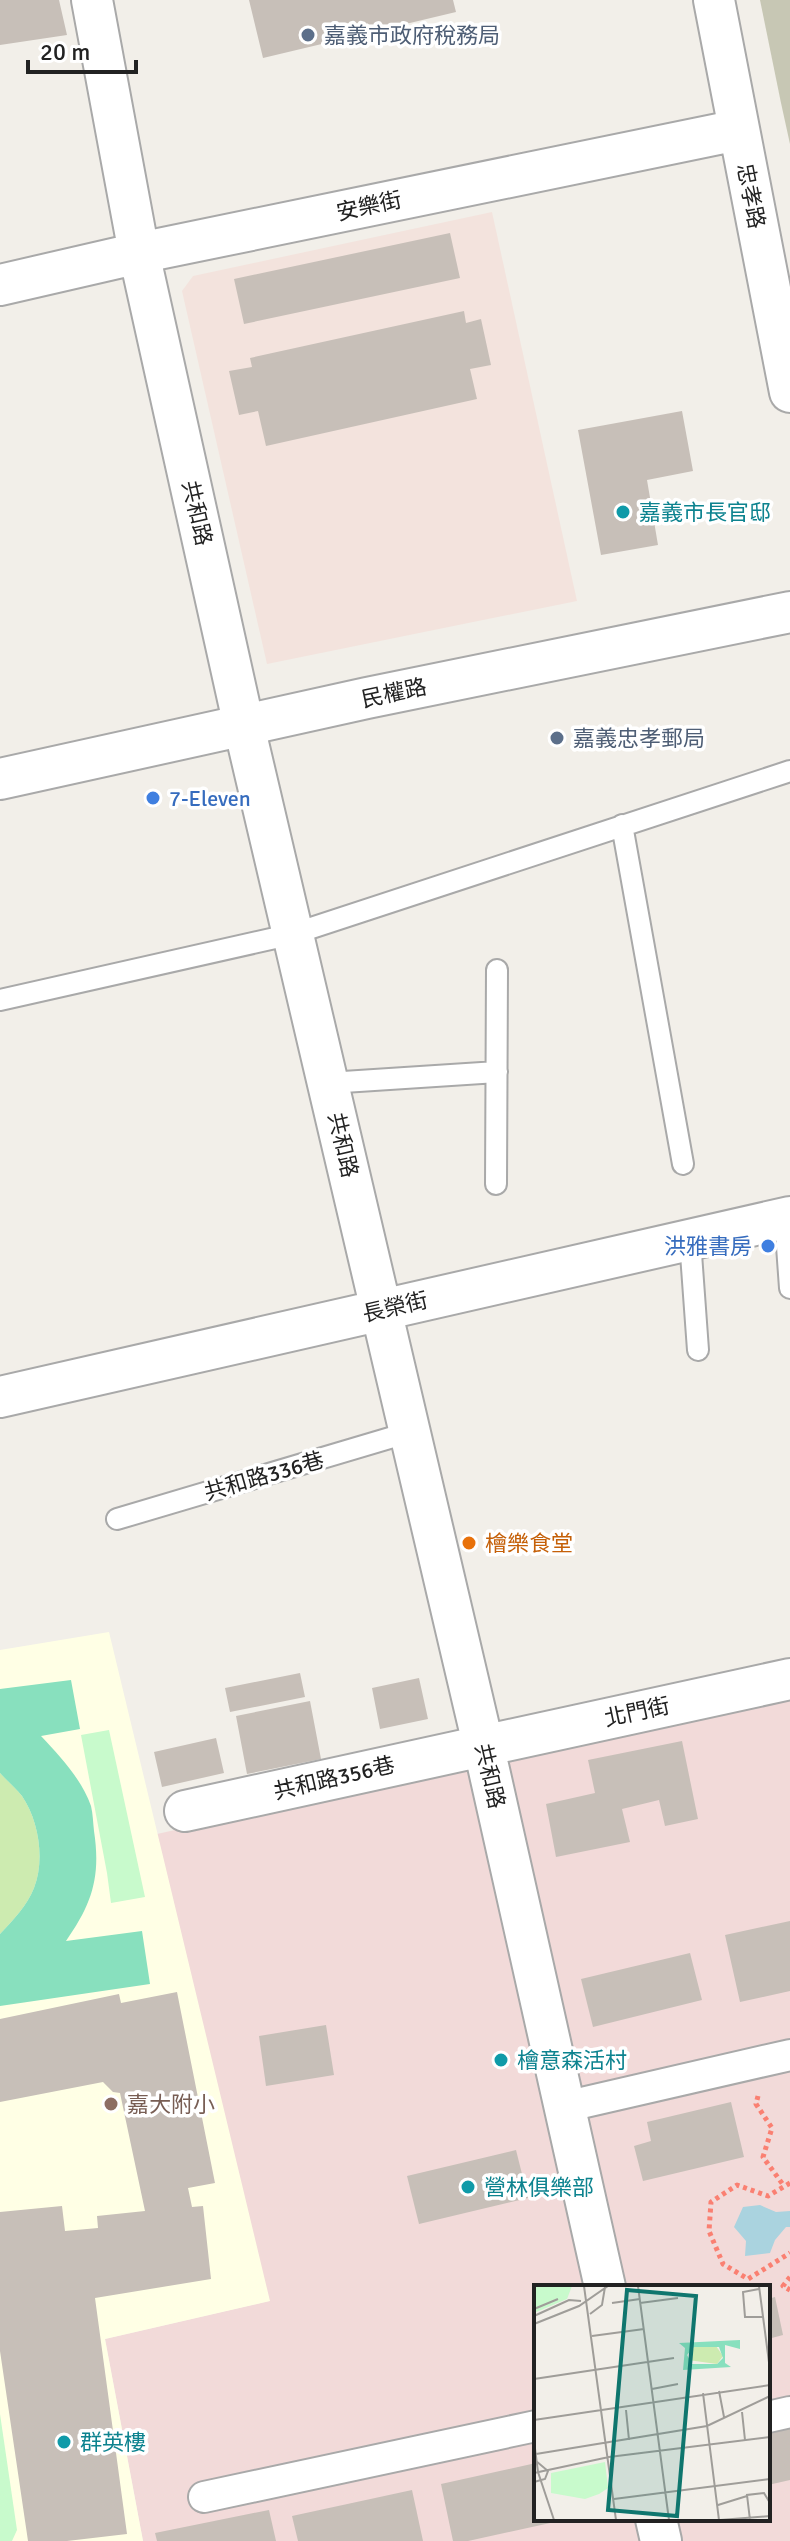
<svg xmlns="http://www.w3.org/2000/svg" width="790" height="2541" viewBox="0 0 790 2541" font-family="Signika,'Noto Sans TC',sans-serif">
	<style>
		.commercial { fill: #f2dad9; fill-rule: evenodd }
		.education { fill: #ffffe5 }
		.military { fill: #f3e3dd }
		.construction { fill: #c7c7b4 }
		.grass { fill: #cdebb0 }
		.park { fill: #c8facc }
		.pitch { fill: #88e0be }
		.water { fill: #aad3df }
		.building { fill: #c7bfb8 }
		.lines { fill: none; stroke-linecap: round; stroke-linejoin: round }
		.service-casing { stroke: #a9a9a9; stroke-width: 24 }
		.pedestrian-casing { stroke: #a9a9a9; stroke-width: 34 }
		.minor-casing { stroke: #a9a9a9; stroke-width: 44 }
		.path { stroke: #fa8072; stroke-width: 5; stroke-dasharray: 4 4; stroke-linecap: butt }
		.service { stroke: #fff; stroke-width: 20 }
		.pedestrian { stroke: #fff; stroke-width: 30 }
		.minor { stroke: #fff; stroke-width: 40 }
		.service-dot { fill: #5c6f8a; stroke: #fff; stroke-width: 3 }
		.culture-dot { fill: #0f9aa8; stroke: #fff; stroke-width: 3 }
		.shop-dot { fill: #3f7fe0; stroke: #fff; stroke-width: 3 }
		.food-dot { fill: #e8710a; stroke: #fff; stroke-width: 3 }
		.education-dot { fill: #8d6e63; stroke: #fff; stroke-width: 3 }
		.labels { text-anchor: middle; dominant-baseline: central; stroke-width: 7; stroke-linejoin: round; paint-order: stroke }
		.service-label { font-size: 22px; fill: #4e5e75; stroke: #fff; text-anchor: start }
		.street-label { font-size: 22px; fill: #222; stroke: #fff }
		.culture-label { font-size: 22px; fill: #0d838f; stroke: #fff; text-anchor: start }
		.shop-label { font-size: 22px; fill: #366cbe; stroke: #fff; text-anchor: start }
		.food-label { font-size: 22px; fill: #c56008; stroke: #fff; text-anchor: start }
		.education-label { font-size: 22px; fill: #785e54; stroke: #fff; text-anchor: start }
		.inset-road { fill: none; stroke: #9f9d99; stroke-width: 2 }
		.view { fill: #0f766e; fill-opacity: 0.15; stroke: #0f766e; stroke-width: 4 }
		.inset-edge { fill: none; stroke: #222; stroke-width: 4 }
	</style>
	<rect width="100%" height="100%" fill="#f2efe9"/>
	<path class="commercial" d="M790 1694V2541H143L105 2339 269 2301 157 1834ZM536 2287H768V2519H536Z"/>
	<path class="education" d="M109 1632 270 2301 105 2339 143 2541H0V1650Z"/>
	<path class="military" d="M492 212 577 601 267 664 182 291 193 276Z"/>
	<path class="construction" d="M760 0H790V144L781 103Z"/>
	<path class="grass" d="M0 1773C7 1781 16 1788 22 1796 39 1821 45 1860 34 1888 27 1906 13 1920 0 1934Z"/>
	<path class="park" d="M109 1730 145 1897 111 1903 107 1873 81 1735Z
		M0 2414 17 2530 12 2541H0Z"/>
	<path class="pitch" d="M71 1680 80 1729 41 1736C60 1756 82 1780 91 1806 93 1814 93 1823 94 1831 101 1877 92 1904 66 1941L142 1931 150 1984 0 2006V1934C13 1920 27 1906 34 1888 45 1860 39 1821 22 1796 16 1788 7 1781 0 1773V1689Z"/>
	<path class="water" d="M760 2205 776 2212 790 2211V2227H786L775 2240 770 2253 745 2256 746 2241 734 2227 743 2207Z"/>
	<path class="building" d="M0 0H59L67 35 0 45Z
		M249 0H453L456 12 263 58Z
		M450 233 460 278 244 324 234 279Z
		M464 311 466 323 481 319 491 365 470 369 477 399 266 446 258 411 239 415 229 371 252 367 250 358Z
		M682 411 693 471 647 480 658 545 601 555 578 430Z
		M300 1673 305 1697 230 1712 225 1688Z
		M419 1678 428 1719 380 1729 372 1688Z
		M310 1701 321 1759 247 1774 236 1716Z
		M216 1738 224 1773 162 1787 154 1752Z
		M682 1741 698 1819 665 1826 659 1800 622 1809 630 1842 556 1857 546 1804 595 1793 588 1760Z
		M790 1921V1991L740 2002 725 1935Z
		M690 1953 702 2000 593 2027 581 1979Z
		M177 1992 215 2183 188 2188 192 2207 203 2206 211 2279 95 2298 127 2534 67 2541H28L0 2351V2212L62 2206 65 2231 98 2228 97 2216 145 2211 120 2093 113 2092 103 2082 0 2102V2019L119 1994 121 2003Z
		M326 2025 334 2075 266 2086 259 2036Z
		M731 2102 744 2157 643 2181 634 2146 651 2141 647 2122Z
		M516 2150 528 2198 419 2224 407 2176Z
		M775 2297 783 2335 768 2339V2299Z
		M790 2428V2480L768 2485V2433Z
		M536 2463V2519L564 2520 468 2541H453L441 2484Z
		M412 2490 423 2541H298L292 2516Z
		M269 2510 276 2541H157L155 2533Z"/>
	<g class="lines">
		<defs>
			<path id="service" d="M622 825 683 1164
				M0 1000 293 934 790 771
				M328 1083 497 1072
				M496 1184 497 970
				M785 1218 790 1288
				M690 1240 698 1350
				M117 1519 410 1432"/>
			<path id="pedestrian" d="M564 2107 790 2055
				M768 2417 790 2412
				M204 2497 536 2426"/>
			<path id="minor" d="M92 0 139 253 244 726 487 1761 605 2287
				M714 0 790 392
				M0 285 139 253 738 130
				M0 779 367 698 790 612
				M0 1397 790 1217
				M185 1811 790 1679
				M656 2519 661 2541"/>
		</defs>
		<use href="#service" class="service-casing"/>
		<use href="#pedestrian" class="pedestrian-casing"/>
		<use href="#minor" class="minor-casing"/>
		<path class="path" d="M758 2096 756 2104 772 2128 763 2157 784 2186
			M790 2183 768 2196 737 2185 711 2202 709 2231 723 2264 748 2279 790 2253
			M790 2277 783 2286 790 2290"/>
		<use href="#service" class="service"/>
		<use href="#pedestrian" class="pedestrian"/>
		<use href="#minor" class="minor"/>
	</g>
	<g class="service-dot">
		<circle cx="308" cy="35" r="8"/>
		<circle cx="557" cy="738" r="8"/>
	</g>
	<g class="culture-dot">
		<circle cx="623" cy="512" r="8"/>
		<circle cx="501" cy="2060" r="8"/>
		<circle cx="468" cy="2187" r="8"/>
		<circle cx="64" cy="2442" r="8"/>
	</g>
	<g class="shop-dot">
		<circle cx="153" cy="798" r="8"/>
		<circle cx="768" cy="1246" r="8"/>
	</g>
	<circle class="food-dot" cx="469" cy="1543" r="8"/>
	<circle class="education-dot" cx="111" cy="2104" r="8"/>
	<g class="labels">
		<g class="service-label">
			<text x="324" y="35">嘉義市政府稅務局</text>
			<text x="573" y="738">嘉義忠孝郵局</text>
		</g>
		<g class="street-label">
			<text transform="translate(751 196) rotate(79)">忠孝路</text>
			<text transform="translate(369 206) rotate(-12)">安樂街</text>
			<text transform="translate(197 513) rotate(77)">共和路</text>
			<text transform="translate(394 693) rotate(-12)">民權路</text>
			<text transform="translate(343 1145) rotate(77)">共和路</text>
			<text transform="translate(395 1307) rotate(-13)">長榮街</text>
			<text transform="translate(264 1476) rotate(-16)">共和路336巷</text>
			<text transform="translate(637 1712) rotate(-12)">北門街</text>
			<text transform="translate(490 1776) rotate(77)">共和路</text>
			<text transform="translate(334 1778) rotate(-13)">共和路356巷</text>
		</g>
		<g class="culture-label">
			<text x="639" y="512">嘉義市長官邸</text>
			<text x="517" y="2060">檜意森活村</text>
			<text x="484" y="2187">營林俱樂部</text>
			<text x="80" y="2442">群英樓</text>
		</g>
		<g class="shop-label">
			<text x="169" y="798">7-Eleven</text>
			<text x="752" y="1246" text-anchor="end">洪雅書房</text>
		</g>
		<g class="food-label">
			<text x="485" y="1543">檜樂食堂</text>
		</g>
		<g class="education-label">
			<text x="127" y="2104">嘉大附小</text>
		</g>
	</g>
	<g transform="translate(534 2285)">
		<rect width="236" height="236" fill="#f2efe9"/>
		<path d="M182 61 189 71 183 79 154 75 160 62Z" fill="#cdebb0"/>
		<path d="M0 1H38L33 14 0 28ZM71 177 74 203 65 209 51 214 17 208V188Z" fill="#c8facc"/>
		<path d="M206 55V64L191 60V78L197 82 149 85 151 63 145 58ZM160 62H185L189 73 183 79H158L153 70Z" fill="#88e0be" fill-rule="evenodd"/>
		<path class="inset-road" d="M50 1 82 235M104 1 135 235M225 1 236 85M225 4 209 7 211 32H229M78 18 106 14M106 18 144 13M0 24 24 14M56 29 68 20 71 2M0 31 35 15 47 16M0 39 45 21 74 1M58 51 110 44M0 94 140 73M118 104 144 99M185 106 190 132M169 108 185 235M92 125 95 155M208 127 211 155M0 135 236 100M0 156 4 187 20 235M2 169 173 141 236 111M0 188 75 172 236 152M0 197 11 194 14 186 2 176M80 214 236 194M184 220 213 211M186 235 236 231M216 235 213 210 230 208 236 218"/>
		<path class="view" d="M93 5 162 11 143 231 74 225Z"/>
		<rect width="236" height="236" class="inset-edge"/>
	</g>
	<path d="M28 60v12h108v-12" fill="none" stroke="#222222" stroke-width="4"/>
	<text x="40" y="60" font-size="24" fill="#222222" stroke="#ffffff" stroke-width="6" paint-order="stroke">20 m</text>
</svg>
